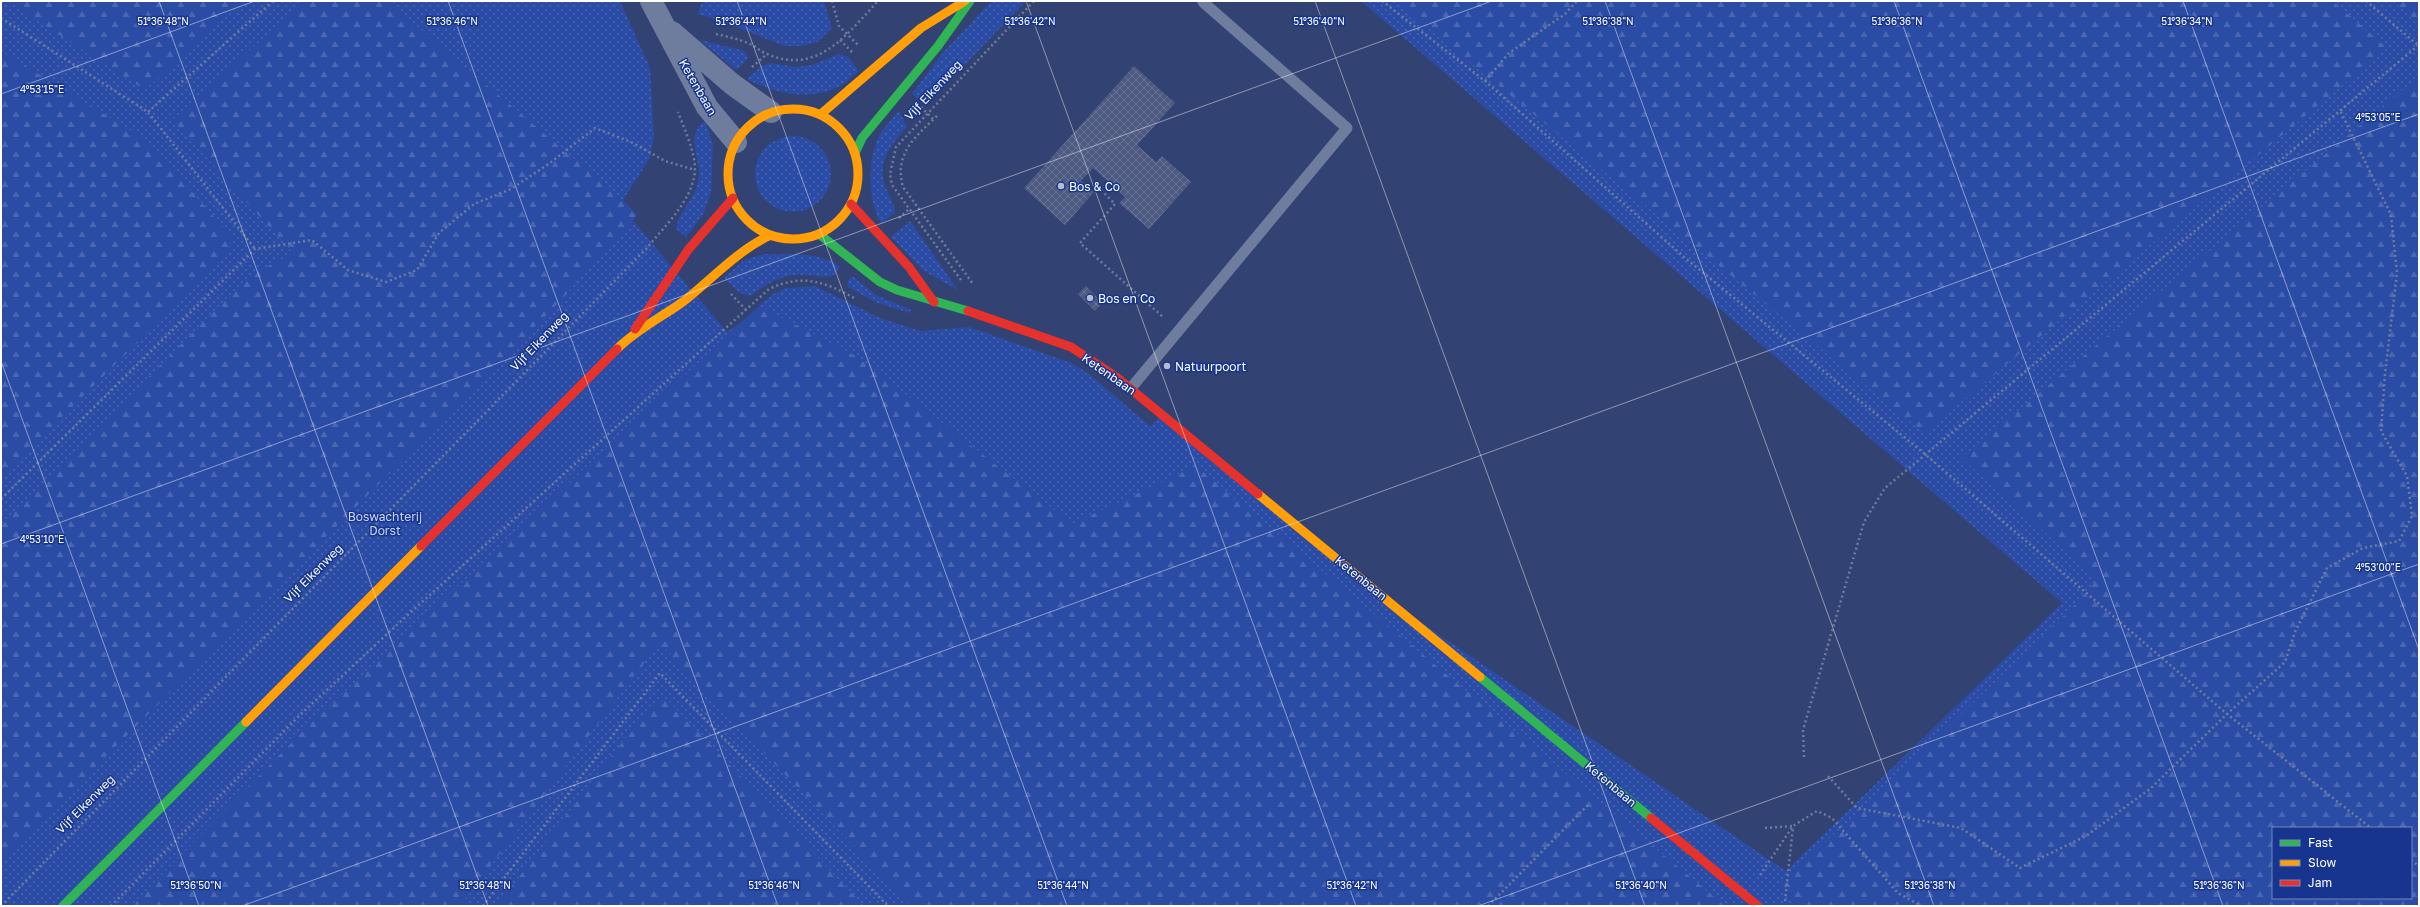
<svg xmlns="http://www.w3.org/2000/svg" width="2420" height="907" viewBox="0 0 2420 907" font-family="'Golos Text',sans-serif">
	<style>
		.grass { fill: url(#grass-dots); fill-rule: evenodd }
		.forest { fill: url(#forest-firs); fill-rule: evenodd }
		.building { fill: url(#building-cross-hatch) }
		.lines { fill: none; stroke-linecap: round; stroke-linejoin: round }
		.path { stroke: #6e7c9e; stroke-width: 2.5; stroke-dasharray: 2 3; stroke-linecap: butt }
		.lane { stroke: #6e7c9e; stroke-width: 11 }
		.street { stroke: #6e7c9e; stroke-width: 22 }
		.fast { stroke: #30b455; stroke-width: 9 }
		.slow { stroke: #ff9f0a; stroke-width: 9 }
		.jam { stroke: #e5322d; stroke-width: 9 }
		.ticks { fill: none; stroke: #fff; stroke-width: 1; stroke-opacity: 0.45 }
		.poi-dot { fill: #b7bdce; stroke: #17358e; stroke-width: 1.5 }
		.labels { text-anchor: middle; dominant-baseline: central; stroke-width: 3; stroke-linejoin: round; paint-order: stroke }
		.street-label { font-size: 12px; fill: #fff; stroke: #17358e }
		.poi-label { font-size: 12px; fill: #fff; stroke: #17358e; text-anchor: start }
		.park-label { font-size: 12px; fill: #cad7fb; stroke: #17358e }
		.ticks-label { font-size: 10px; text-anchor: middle; fill: #fff; stroke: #17358e; stroke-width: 3; stroke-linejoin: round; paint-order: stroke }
	</style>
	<defs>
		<pattern id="grass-dots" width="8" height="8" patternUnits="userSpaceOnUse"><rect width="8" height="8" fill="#2b4ca5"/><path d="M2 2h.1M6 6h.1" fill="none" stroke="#4b67b2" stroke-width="1.8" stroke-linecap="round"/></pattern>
		<pattern id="forest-firs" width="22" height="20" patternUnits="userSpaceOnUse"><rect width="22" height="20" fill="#2b4ca5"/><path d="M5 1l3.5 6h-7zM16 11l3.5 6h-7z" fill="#4b67b2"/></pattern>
		<pattern id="building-cross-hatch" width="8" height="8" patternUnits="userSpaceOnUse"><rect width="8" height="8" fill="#4d5a82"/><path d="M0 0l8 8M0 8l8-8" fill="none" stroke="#687395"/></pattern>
	</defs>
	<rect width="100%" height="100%" fill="#324273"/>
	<path class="grass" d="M1 1H377L611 195 727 332 762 308 759 306 773 294 786 288 815 286 882 319 921 331 969 327 1071 363 1088 373 1150 426 1160 417 1382 596 1786 871 2062 603 1361 1H2419V906H1ZM789 322 856 356 1057 512ZM2273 828H2411V898H2273Z
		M387 1H620L650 68 654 136 650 158 623 200Z
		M704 1H824L832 28 818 42 802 46H785L724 22 698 14 701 3Z
		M992 1H1026L925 106 912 94 942 54Z
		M700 40 745 51 748 58 736 70Z
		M839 54 848 57 859 71C853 76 848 82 842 85 812 102 775 94 747 79L761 66 771 63 795 67 812 65Z
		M899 111 907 127C893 142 878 160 884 183 887 193 894 201 895 212L881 224C868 200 867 164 878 138 883 128 892 119 899 111Z
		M705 121 713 144 711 192 704 213 686 237 676 229C679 209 698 197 699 175 700 156 685 134 705 121Z
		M755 174a38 38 0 1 1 76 0a38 38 0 1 1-76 0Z
		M910 221 958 290 924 271 891 237Z
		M764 254C788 255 821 251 840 267L833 276C823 278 814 275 804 275 782 273 767 284 750 296L740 293 724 278 744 260Z
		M852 276 876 295 911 310 910 313 877 303 848 287V281Z"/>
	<path class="forest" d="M7 1H244L145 90Z
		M304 1H387L623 200 637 215 561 300 447 416 1 861V526L249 276 293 253 172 120Z
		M1395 1H2333L2387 48 1924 433Z
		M2393 1H2419V23Z
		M1 51 146 140 233 238 228 252 217 264 1 477Z
		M2419 76V906H1802L1778 886 1896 777 2078 602 2097 579 1961 458ZM2273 828H2411V898H2273Z
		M759 306 856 356 1072 524 1196 466 1725 906H911L659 643 460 906H131L309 725Z
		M664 698 667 699 864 906H497L650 706Z"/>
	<path class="building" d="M1134 66 1175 103 1137 145 1156 162 1162 156 1191 182 1149 229 1119 203 1125 197 1093 168 1081 181 1094 192 1065 225 1024 188Z
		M1086 286 1102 303 1095 311 1078 294Z"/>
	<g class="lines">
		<path class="path" d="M832 1 839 26 859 46
			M1382 1 1485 81 1684 257 1926 455 2227 714 2371 828
			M2366 1 2419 46
			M1 18 148 112 255 249
			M716 34C729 37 743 40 754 46 758 49 762 52 767 54 818 76 847 34 878 1
			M840 40 852 52
			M752 67 767 54
			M1485 81 1509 53 1565 14 1577 1
			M921 107 934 120
			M148 112 273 1
			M937 116C914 138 894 154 903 187L973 284
			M1101 190 1115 204 1080 243 1163 317
			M899 218 908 210
			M961 280 892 185 890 174 896 147 1034 1
			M731 294 746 310
			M1 499 255 249 312 240 348 270 386 282 417 270 439 233 474 204 511 189 550 163 595 128 631 142 665 161 695 170
			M1804 757 1803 730 1864 522 1885 488 2419 45
			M1828 776 1857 808 1961 828 2020 868 2086 836 2151 788 2227 714 2285 662 2295 632 2327 568 2363 548 2399 541 2412 516 2407 476 2381 431 2385 374 2397 273 2391 215 2340 110
			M1765 828 1793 826
			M2411 860 2419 866
			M1760 875 1793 826 1817 811 1832 818 1898 893 1921 906
			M1785 901 1793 827
			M1 906 647 248C666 224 701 193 694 159 691 143 684 128 678 112
			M111 906 302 713 411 612 769 289C803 273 825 282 856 299
			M483 906 660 673 888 906
			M1488 906 1590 803"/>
		<path class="lane" d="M1131 388 1347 128 1203 2"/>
		<path class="street" d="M651 1 707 107 736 142
			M672 32 732 84 771 112"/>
		<path class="fast" d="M855 153 862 138 938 46 970 1
			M819 234 880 282 897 290 968 311
			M1480 677 1651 818
			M63 906 246 722"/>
		<path class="slow" d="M728 174a65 65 0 1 1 130 0a65 65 0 1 1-130 0Z
			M821 114 921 28 965 1
			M617 349C637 329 662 317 684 301 713 278 738 250 771 235
			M1258 494 1480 677
			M246 722 421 546"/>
		<path class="jam" d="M851 204 909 267 934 302
			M968 311 1071 347 1115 376 1258 494
			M635 329 688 250 733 198
			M421 546 617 349
			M1651 818 1758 906"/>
	</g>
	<path class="ticks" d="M159 1 488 906M448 1 778 906M737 1 1067 906M1026 1 1356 906M1315 1 1645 906M1605 1 1934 906M1894 1 2223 906M2183 1 2419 650M1 94 255 1M1 361 199 906M1 544 1492 1M242 906 2419 114M1478 906 2419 564"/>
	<g class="poi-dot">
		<circle cx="1061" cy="186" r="4"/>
		<circle cx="1090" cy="298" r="4"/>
		<circle cx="1167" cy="366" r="4"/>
	</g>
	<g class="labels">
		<g class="street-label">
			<text transform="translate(698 87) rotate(60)">Ketenbaan</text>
			<text transform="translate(933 90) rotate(-47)">Vijf Eikenweg</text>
			<text transform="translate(539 341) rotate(-46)">Vijf Eikenweg</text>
			<text transform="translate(1109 374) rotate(35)">Ketenbaan</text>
			<text transform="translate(313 573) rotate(-45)">Vijf Eikenweg</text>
			<text transform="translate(1361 578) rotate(39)">Ketenbaan</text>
			<text transform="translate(1611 784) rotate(40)">Ketenbaan</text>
			<text transform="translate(85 804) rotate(-45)">Vijf Eikenweg</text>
		</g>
		<g class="poi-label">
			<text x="1069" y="186">Bos &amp; Co</text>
			<text x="1098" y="298">Bos en Co</text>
			<text x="1175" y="366">Natuurpoort</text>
		</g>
		<g class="park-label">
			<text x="385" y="516">Boswachterij<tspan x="385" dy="14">Dorst</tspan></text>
		</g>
	</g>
	<g class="ticks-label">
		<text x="163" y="25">51°36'48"N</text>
		<text x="452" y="25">51°36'46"N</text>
		<text x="741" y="25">51°36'44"N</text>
		<text x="1030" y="25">51°36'42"N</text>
		<text x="1319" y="25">51°36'40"N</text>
		<text x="1608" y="25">51°36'38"N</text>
		<text x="1897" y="25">51°36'36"N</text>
		<text x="2187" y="25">51°36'34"N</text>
		<text x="42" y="93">4°53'15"E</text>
		<text x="2378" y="121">4°53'05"E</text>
		<text x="42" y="543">4°53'10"E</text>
		<text x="2378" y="571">4°53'00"E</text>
		<text x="196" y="889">51°36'50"N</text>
		<text x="485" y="889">51°36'48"N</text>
		<text x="774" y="889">51°36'46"N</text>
		<text x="1063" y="889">51°36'44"N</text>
		<text x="1352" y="889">51°36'42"N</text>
		<text x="1641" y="889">51°36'40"N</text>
		<text x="1930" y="889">51°36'38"N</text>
		<text x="2219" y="889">51°36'36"N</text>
	</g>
	<rect width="2420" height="907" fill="none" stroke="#ffffff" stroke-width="4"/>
	<rect x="2272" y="827" width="140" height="72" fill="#17358e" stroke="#7486bb"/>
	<rect x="2280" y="840" width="20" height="6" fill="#30b455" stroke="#7486bb"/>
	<text x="2308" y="847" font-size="12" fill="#ffffff">Fast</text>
	<rect x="2280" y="860" width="20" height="6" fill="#ff9f0a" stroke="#7486bb"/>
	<text x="2308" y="867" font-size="12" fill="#ffffff">Slow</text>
	<rect x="2280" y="880" width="20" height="6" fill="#e5322d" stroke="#7486bb"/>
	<text x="2308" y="887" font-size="12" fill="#ffffff">Jam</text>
</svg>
